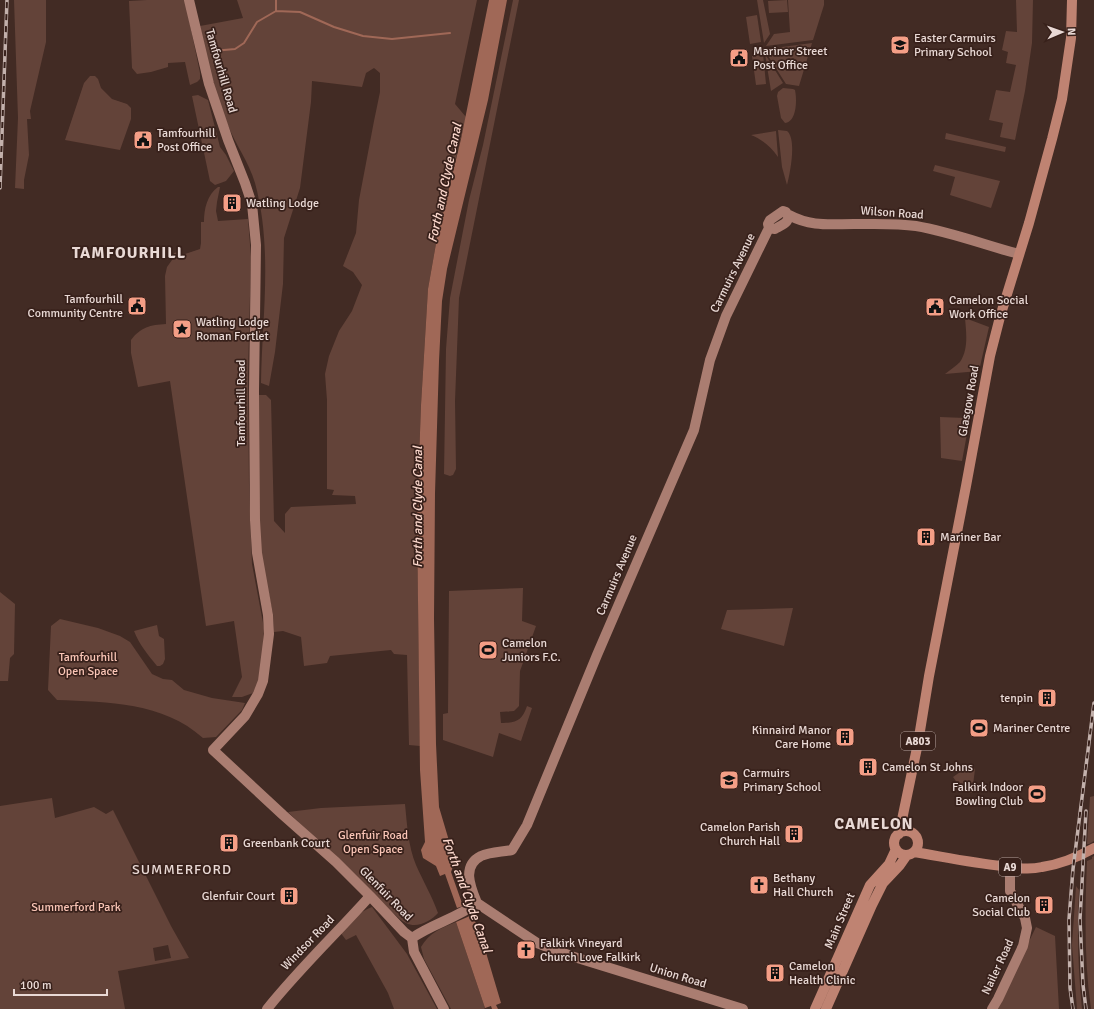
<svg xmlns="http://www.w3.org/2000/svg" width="1094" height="1009" viewBox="0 0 1094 1009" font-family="Signika,sans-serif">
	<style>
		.green { fill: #634339; fill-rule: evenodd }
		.water { fill: #a06857 }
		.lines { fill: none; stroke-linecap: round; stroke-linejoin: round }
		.stream { stroke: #a06857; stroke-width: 2 }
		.secondary { stroke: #aa7d71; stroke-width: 10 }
		.primary { stroke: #bf8372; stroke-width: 10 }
		.rail-casing { stroke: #c3b1ac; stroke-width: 3.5 }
		.rail { stroke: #38211b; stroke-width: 2; stroke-dasharray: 6; stroke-linecap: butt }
		.labels { text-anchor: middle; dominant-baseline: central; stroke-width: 3.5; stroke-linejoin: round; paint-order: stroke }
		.shield { fill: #38211b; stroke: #b4a29d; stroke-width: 1 }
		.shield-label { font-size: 11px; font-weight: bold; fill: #e9d9d5 }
		.poi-label { font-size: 12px; fill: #e9d9d5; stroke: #38211b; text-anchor: start }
		.street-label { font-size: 12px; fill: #e9d9d5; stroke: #38211b }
		.park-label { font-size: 12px; fill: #fbc6b7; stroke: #38211b }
		.water-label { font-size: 13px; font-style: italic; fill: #fcd8cd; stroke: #38211b }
		.quarter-label { font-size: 14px; letter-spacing: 1px; fill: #e9d9d5; stroke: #38211b }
		.district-label { font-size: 16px; font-weight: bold; letter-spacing: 1px; fill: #e9d9d5; stroke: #38211b }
	</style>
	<rect width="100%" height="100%" fill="#422b24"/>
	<path class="green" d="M14 0H46V42L30 111 31 119H27L29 155 24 180V189L15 188 18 118Z
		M147 0H185L200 73V79L197 82 190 85 185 62 168 63V67L151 72 137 74 132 68 129 1Z
		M237 0H477L455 104 466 117 437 238 428 289 421 405 417 515 420 746 409 745 407 655 394 654 391 650 330 656 327 663 304 666 301 637 283 631 274 632 273 614 260 551 257 404 259 395H266L271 400 274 521 285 533V514L291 507 356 504 355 496 332 495 334 490 327 489V400L325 374 329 356 339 331 352 311 362 285 353 272 343 266 356 233 359 200 374 121 380 92V73L374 68 366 73 362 87 312 81 311 102 300 188 284 238 283 284 275 352 269 386 261 383C262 317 273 249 255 183 249 162 235 144 227 123 214 92 207 59 200 26L243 18Z
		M513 0H519L459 298 455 401 456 469 453 475 450 476 444 474 446 349 450 298 469 200 483 145Z
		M757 0H763L770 34 764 43Z
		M787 0 788 12 769 13 768 1Z
		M788 0H824V5L813 40 766 46 774 34 790 32Z
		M1016 0H1033L1032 43 1025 91 1015 140 1000 137 1003 123 989 120 996 90 1010 92 1016 65 1006 63 1008 52 1002 50 1006 31 1017 32Z
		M757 15 761 42 750 44 746 17Z
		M812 43 799 86 786 84 765 51 767 49Z
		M763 54 766 84 756 85 752 56Z
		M765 54 783 83 771 91Z
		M90 76H95L98 79 101 88 112 99 127 104 131 108V119L120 150 65 140 84 83Z
		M783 88 793 89 795 90C797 99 797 122 785 123L781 118 777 96 778 92Z
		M198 95 208 100 220 147 226 155 234 171 226 181 215 185 210 181 192 96Z
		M778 130 787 131C797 139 790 173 787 185L782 167Z
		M776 131 778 157C771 147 763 140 751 135Z
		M946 133 1006 147 1005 152 945 139Z
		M935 165 1000 181 991 208 950 195 955 177 933 171Z
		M218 187H220L217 202 216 211 218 221 248 219 251 257 248 374 249 484 252 564 264 628 263 666 258 684 253 693 242 697H232L242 677 234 621 206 626 170 381 138 387 131 353V340C141 327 150 325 166 324L165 276 167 267 172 260 174 253 178 252 182 255 200 249 201 243V222H204C204 209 207 195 218 187Z
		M965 318 989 327 979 371 945 374C950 370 956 366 960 362 969 349 966 331 965 318Z
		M940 417 965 418 969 423 962 461 941 458Z
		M523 588 522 621 536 626 520 671 519 706 514 711 500 712 501 723C516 723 522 721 527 706L532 708 521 741 499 733 493 757 443 740V714L448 713 449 591Z
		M0 590V592L15 604 14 654 10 658 8 681H0Z
		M793 608 784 646 721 629 727 610Z
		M60 619 98 628 120 636 130 642 152 674 163 679 172 680 184 690 212 698 245 703 242 710 216 737 203 738C163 702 108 702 57 700L48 690 51 626Z
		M157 625 159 636 164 639 165 659 163 664 160 666H157C148 655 139 644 134 631Z
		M970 765 975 769 972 793 963 791 953 777Z
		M1094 791V841L1089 844H1087L1090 797 1094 796Z
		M52 798 55 818 94 807 106 814 113 810 171 926 189 958 118 971 125 1009H0V806ZM168 945 171 958 155 961 153 948Z
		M405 804C407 824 408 846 416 865 423 881 432 896 438 913 431 921 417 929 406 923 401 921 397 916 393 913L288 812 321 808Z
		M1094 856V1009H1091C1084 960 1085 911 1087 861L1092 859V857Z
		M1076 886 1079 890C1077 930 1078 969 1082 1009H1077L1072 945Z
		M372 907 407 954 437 1009H394L388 993 356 935 346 940 340 932C350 922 359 912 372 907Z
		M456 922 485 1008 484 1009H451L424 959 421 947C429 933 441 928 456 922Z
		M1036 927 1055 936 1059 1009H996Z"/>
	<path class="water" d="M489 0H507L488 100 447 269 442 301 439 361 435 493 434 619 436 744 439 807 455 861 451 872 463 906 457 908 445 874 440 876 436 866 423 858 421 850 425 842 420 770 417 515 421 405 428 289 437 238 461 139Z
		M472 915 479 929 501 1003 496 1005 498 1009H492L491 1006 485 1008 456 922Z"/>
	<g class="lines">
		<path class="stream" d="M276 0V11
			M213 51 235 49 244 43 257 22 276 11 300 12 334 27 363 36 392 39 450 33"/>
		<path class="secondary" d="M189 0 209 84 228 140 245 183 252 204 256 245 254 392 255 520 257 553 268 615 269 634 263 681 258 694 245 716 213 750 283 815 336 862 370 896 404 932 412 938 414 952 444 1009
			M783 211 786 212C793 221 782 225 775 229L769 228 768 224 770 220Z
			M789 215C811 227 830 224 854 224 874 224 896 223 916 226 951 232 985 245 1019 254
			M477 903C471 888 461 866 481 856 490 852 502 852 512 850L527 825 597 655 694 430 710 360 726 316 769 228
			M477 903 537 943 571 956 743 1009
			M412 938C432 924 457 918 477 903
			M267 1009C299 969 336 934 370 896
			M992 1009 998 999 1023 946 1027 928 1025 918 1010 891V867"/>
		<path class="primary" d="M894 843a12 12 0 1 1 24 0a12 12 0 1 1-24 0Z
			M899 834 918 743 929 676 966 486 990 356 1000 317 1029 223 1052 139 1062 99 1071 38 1072 0
			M914 852C944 857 973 863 1002 866 1016 868 1029 870 1042 867 1061 864 1078 857 1094 848
			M815 1009 870 885 889 864 896 849
			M826 1009 872 905 883 883 900 865 907 855"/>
		<defs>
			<path id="rail" d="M0 188 7 0
				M1073 1009 1070 988 1069 919 1073 869 1094 703
				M1086 1009 1083 985 1080 919 1086 811"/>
		</defs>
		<use href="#rail" class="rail-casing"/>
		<use href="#rail" class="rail"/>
	</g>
	<defs>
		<symbol id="school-square" viewBox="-11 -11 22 22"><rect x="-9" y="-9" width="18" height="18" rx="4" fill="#f49e86" stroke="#38211b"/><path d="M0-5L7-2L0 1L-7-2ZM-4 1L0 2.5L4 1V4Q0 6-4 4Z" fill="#111"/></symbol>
		<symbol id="civic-square" viewBox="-11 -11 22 22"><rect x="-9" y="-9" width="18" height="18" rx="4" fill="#f49e86" stroke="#38211b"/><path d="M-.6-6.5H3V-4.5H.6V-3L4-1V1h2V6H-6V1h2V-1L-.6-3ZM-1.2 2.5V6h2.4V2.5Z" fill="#111"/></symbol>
		<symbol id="building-square" viewBox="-11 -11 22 22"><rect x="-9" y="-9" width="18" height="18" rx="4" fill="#f49e86" stroke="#38211b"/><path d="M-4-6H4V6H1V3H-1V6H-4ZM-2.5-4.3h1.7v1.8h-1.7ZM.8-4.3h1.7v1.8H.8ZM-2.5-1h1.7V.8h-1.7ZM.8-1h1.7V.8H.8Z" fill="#111"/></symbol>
		<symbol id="sight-square" viewBox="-11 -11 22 22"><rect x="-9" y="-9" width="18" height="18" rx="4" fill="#f49e86" stroke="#38211b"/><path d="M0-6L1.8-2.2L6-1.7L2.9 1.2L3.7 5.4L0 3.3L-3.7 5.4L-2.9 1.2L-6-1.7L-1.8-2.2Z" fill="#111"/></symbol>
		<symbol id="stadium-square" viewBox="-11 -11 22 22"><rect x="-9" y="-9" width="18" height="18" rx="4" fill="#f49e86" stroke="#38211b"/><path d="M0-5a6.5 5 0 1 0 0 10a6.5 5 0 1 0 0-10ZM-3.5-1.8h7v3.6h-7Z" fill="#111"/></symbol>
		<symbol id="church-square" viewBox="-11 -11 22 22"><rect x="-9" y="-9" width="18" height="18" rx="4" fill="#f49e86" stroke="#38211b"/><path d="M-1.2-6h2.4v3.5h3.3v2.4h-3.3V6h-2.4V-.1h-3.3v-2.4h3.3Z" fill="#111"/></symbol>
	</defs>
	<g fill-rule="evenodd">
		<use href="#school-square" x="889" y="34" width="22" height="22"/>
		<use href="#civic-square" x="728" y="47" width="22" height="22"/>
		<use href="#civic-square" x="132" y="129" width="22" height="22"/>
		<use href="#building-square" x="221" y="192" width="22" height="22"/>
		<use href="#civic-square" x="126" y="295" width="22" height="22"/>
		<use href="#civic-square" x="924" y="296" width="22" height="22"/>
		<use href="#sight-square" x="171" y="318" width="22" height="22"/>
		<use href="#building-square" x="915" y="526" width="22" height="22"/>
		<use href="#stadium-square" x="477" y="639" width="22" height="22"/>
		<use href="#building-square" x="1036" y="687" width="22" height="22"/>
		<use href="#stadium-square" x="968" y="717" width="22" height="22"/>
		<use href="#building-square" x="834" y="726" width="22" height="22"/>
		<use href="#building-square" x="857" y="756" width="22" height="22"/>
		<use href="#school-square" x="718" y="769" width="22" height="22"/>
		<use href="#stadium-square" x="1026" y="783" width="22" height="22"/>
		<use href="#building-square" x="783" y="823" width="22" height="22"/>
		<use href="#building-square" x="218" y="832" width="22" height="22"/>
		<use href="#church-square" x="748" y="874" width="22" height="22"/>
		<use href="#building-square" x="278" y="885" width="22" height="22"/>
		<use href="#building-square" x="1033" y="894" width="22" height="22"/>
		<use href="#church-square" x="515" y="939" width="22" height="22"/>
		<use href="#building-square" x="764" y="962" width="22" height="22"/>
	</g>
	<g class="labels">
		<g class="shield">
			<rect x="901" y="732" width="34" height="18" rx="3"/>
			<rect x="999" y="858" width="22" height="18" rx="3"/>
		</g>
		<g class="shield-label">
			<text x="918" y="741">A803</text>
			<text x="1010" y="867">A9</text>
		</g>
		<g class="poi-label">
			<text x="914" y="38">Easter Carmuirs<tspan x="914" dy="14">Primary School</tspan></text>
			<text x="753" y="51">Mariner Street<tspan x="753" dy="14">Post Office</tspan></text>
			<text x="157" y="133">Tamfourhill<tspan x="157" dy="14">Post Office</tspan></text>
			<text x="246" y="203">Watling Lodge</text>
			<text x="123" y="299" text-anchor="end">Tamfourhill<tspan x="123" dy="14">Community Centre</tspan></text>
			<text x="949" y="300">Camelon Social<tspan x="949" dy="14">Work Office</tspan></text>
			<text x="196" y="322">Watling Lodge<tspan x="196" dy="14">Roman Fortlet</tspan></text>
			<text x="940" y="537">Mariner Bar</text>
			<text x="502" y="643">Camelon<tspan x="502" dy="14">Juniors F.C.</tspan></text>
			<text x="1033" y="698" text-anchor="end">tenpin</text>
			<text x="993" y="728">Mariner Centre</text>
			<text x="831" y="730" text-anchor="end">Kinnaird Manor<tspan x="831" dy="14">Care Home</tspan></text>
			<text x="882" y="767">Camelon St Johns</text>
			<text x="743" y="773">Carmuirs<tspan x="743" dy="14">Primary School</tspan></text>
			<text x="1023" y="787" text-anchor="end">Falkirk Indoor<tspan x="1023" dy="14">Bowling Club</tspan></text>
			<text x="780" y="827" text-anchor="end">Camelon Parish<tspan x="780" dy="14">Church Hall</tspan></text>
			<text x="243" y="843">Greenbank Court</text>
			<text x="773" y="878">Bethany<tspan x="773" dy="14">Hall Church</tspan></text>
			<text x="275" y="896" text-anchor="end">Glenfuir Court</text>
			<text x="1030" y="898" text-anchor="end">Camelon<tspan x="1030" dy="14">Social Club</tspan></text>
			<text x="540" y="943">Falkirk Vineyard<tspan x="540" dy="14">Church Love Falkirk</tspan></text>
			<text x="789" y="966">Camelon<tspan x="789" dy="14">Health Clinic</tspan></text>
		</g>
		<g class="street-label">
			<text transform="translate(221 71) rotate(74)">Tamfourhill Road</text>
			<text transform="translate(892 213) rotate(4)">Wilson Road</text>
			<text transform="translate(733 273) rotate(-64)">Carmuirs Avenue</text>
			<text transform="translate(969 401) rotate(-80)">Glasgow Road</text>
			<text transform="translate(241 403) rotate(-90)">Tamfourhill Road</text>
			<text transform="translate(617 575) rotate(-67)">Carmuirs Avenue</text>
			<text transform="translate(386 894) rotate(46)">Glenfuir Road</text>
			<text transform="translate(840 921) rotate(-67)">Main Street</text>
			<text transform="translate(308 943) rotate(-46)">Windsor Road</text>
			<text transform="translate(998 967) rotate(-65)">Nailer Road</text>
			<text transform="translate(678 976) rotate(17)">Union Road</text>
		</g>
		<g class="park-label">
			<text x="88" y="657">Tamfourhill<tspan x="88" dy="14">Open Space</tspan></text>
			<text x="373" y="835">Glenfuir Road<tspan x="373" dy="14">Open Space</tspan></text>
			<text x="76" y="907">Summerford Park</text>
		</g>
		<g class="water-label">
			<text transform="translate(445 183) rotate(-78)">Forth and Clyde Canal</text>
			<text transform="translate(418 507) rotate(-90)">Forth and Clyde Canal</text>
			<text transform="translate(467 895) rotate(70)">Forth and Clyde Canal</text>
		</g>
		<g class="quarter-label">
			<text x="182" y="869">SUMMERFORD</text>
		</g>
		<g class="district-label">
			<text x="129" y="253">TAMFOURHILL</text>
			<text x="874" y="824">CAMELON</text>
		</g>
	</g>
	<g transform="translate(1062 32) rotate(88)" stroke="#38211b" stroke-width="3" paint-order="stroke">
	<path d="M0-3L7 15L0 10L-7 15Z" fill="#e9d9d5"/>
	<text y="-6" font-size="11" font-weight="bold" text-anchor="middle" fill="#e9d9d5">N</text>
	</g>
	<path d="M14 989v6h93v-6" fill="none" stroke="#e9d9d5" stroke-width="2"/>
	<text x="20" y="989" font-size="12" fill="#e9d9d5" stroke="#38211b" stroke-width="3" paint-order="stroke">100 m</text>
</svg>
